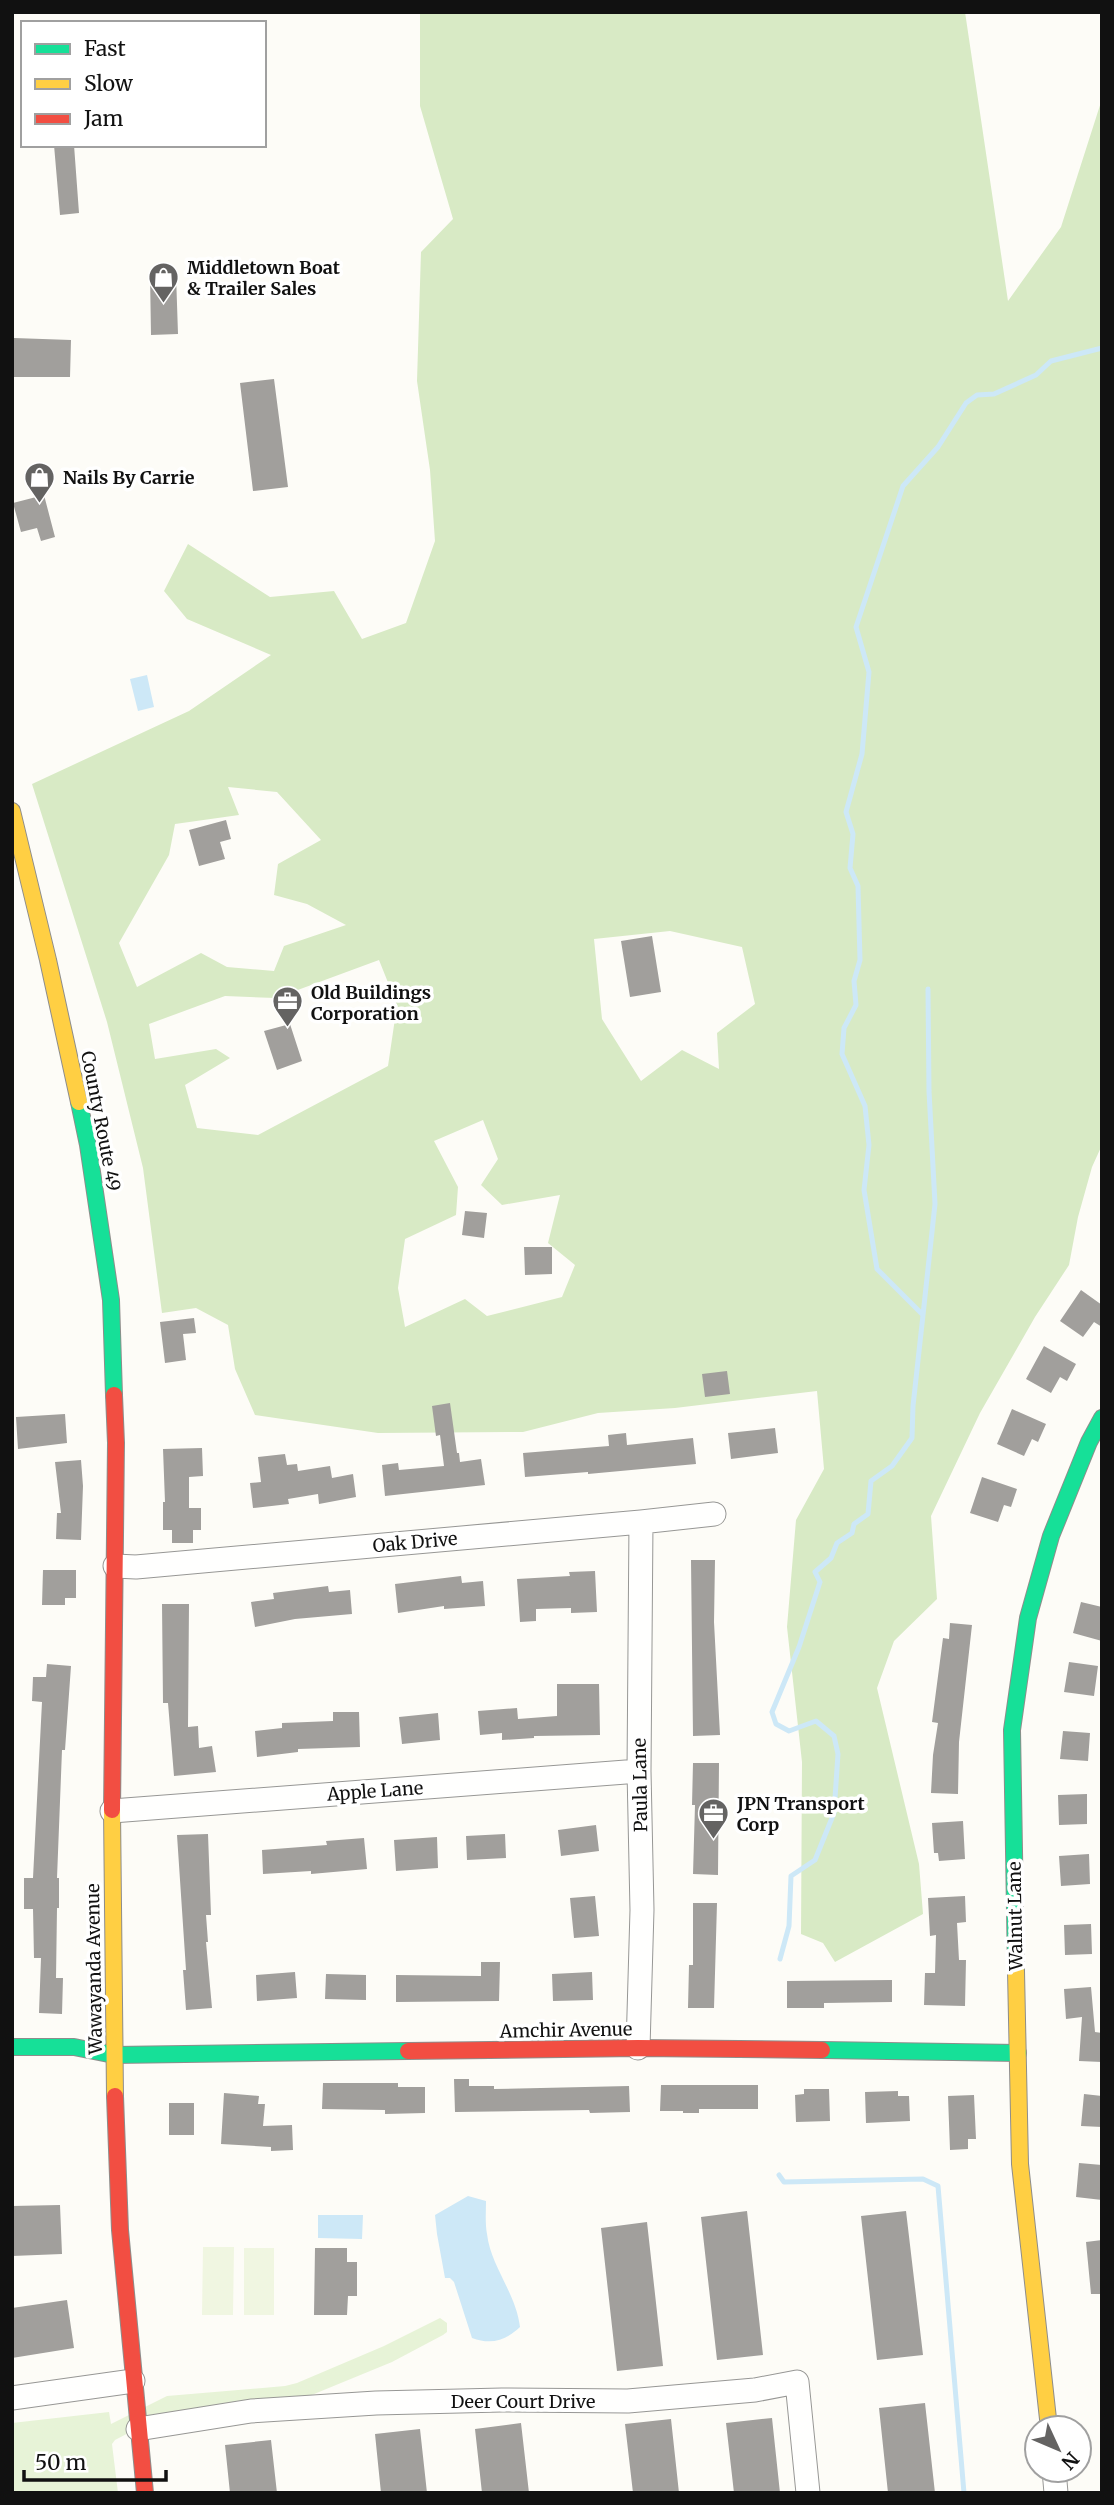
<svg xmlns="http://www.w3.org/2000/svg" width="1114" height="2505" viewBox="0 0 1114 2505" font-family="Merriweather,serif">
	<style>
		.green { fill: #e7f3d7 }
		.forest { fill: #d8eac5; fill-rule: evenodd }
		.pitch { fill: #f0f6e1 }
		.water { fill: #cde8f7 }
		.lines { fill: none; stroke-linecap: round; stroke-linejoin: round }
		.stream { stroke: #cde8f7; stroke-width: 5 }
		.building { fill: #a19f9c }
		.street-casing { stroke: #979795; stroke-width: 25 }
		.fast-casing { stroke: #8e8d8b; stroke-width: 18 }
		.slow-casing { stroke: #8e8d8b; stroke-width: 18 }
		.jam-casing { stroke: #8e8d8b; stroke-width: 18 }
		.street { stroke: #fffffe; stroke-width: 23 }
		.fast { stroke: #16e098; stroke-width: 16 }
		.slow { stroke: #ffcf43; stroke-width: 16 }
		.jam { stroke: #f24e42; stroke-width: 16 }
		.labels { text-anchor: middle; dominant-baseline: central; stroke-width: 7; stroke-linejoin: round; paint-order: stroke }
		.poi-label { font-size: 18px; font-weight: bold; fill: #111; stroke: #fff; text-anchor: start }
		.street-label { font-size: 18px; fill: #111; stroke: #fff }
	</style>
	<rect width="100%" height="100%" fill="#fdfcf7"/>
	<path class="green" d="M440 2318 447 2323V2332L443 2335 392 2362 302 2399 142 2426 115 2440 112 2444 118 2493H12V2423L109 2412 111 2424 167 2396 285 2386 297 2383 384 2346Z"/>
	<path class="forest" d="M420 12H965L1008 301 1061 227 1102 99V1145L1092 1167 1078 1217 1069 1265 1035 1317 980 1413 931 1516 937 1599 894 1641 877 1688 919 1864 923 1914 835 1962 823 1943 801 1934 802 1762 787 1627 796 1520 824 1469 817 1391 675 1408 598 1413 523 1432 378 1433 255 1415 235 1369 228 1325 196 1308 162 1313 143 1168 107 1022 32 784 189 711 271 655 187 619 164 591 188 544 270 597 334 591 362 639 406 623 435 541 430 470 417 381 421 252 453 219 420 106ZM228 787 277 792 321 840 278 864 274 895 307 904 346 925 284 946 274 971 227 967 201 953 137 987 119 943 169 855 175 824 239 815ZM670 931 742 947 755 1004 717 1033 719 1069 682 1050 641 1081 602 1019 594 939ZM379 960 397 1005 388 1066 258 1135 197 1128 185 1085 230 1058 216 1049 155 1059 149 1024 225 996 276 998ZM483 1120 498 1159 481 1185 502 1205 560 1195 548 1243 575 1265 562 1297 487 1316 465 1299 405 1327 398 1288 405 1239 456 1215 458 1187 434 1141Z"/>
	<path class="pitch" d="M203 2247H234L233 2315H202Z
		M244 2248H274V2315H244Z"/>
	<path class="water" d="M147 675 154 707 138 711 130 679Z
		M468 2196 486 2201C486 2211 485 2223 487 2234 491 2267 516 2293 520 2327 505 2341 491 2345 472 2338L454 2282 450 2278H445L437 2234 435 2215Z
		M318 2215H363L362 2239 318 2238Z"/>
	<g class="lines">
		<path class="stream" d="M923 1315 935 1204 929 1091 928 989
			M780 1959 789 1926 791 1876 815 1860 834 1813 838 1754 834 1736 816 1721 789 1731 776 1724 772 1712 799 1647 820 1582 815 1572 831 1558 837 1543 852 1533 854 1524 868 1514 871 1481 892 1466 912 1438 913 1406 923 1315 877 1269 864 1190 869 1145 865 1106 842 1054 844 1028 856 1005 854 981 860 960 858 886 850 868 853 834 846 812 862 754 869 672 856 627 903 486 938 447 966 403 977 395 994 394 1036 375 1051 361 1102 348
			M779 2175 784 2182 923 2179 938 2186 964 2493"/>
	</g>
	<path class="building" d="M54 145H74L79 213 60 215Z
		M150 274H176L178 334 151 335Z
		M14 338 71 340 70 377H13Z
		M274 379 288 487 253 491 240 383Z
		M44 495 55 537 41 541 37 528 21 532 13 503Z
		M226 820 231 839 220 842 225 859 199 866 189 830Z
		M652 936 661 992 630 997 621 941Z
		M290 1024 302 1061 277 1070 264 1031Z
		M465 1211 487 1213 484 1238 462 1235Z
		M524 1247H552V1274L525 1275Z
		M1081 1290 1102 1305V1327L1094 1322 1083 1337 1060 1321Z
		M194 1318 196 1333 183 1334 186 1360 165 1363 160 1322Z
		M1044 1346 1076 1364 1067 1381 1060 1377 1051 1393 1026 1379Z
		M727 1371 730 1394 705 1397 702 1374Z
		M450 1403 457 1453H459L460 1462 481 1459 485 1485 385 1496 382 1465 398 1463 399 1470 444 1466 440 1435 436 1436 432 1406Z
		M1012 1409 1046 1424 1038 1442 1032 1439 1024 1456 997 1444Z
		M65 1414 67 1443 18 1449 16 1417Z
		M775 1428 778 1453 731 1459 728 1433Z
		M626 1433 627 1445 693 1438 696 1464 588 1474V1472L525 1477 523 1453 609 1446 608 1435Z
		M202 1448 203 1476 189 1477V1508H201V1530H193V1543H172V1530H163V1502H165L163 1449Z
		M285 1454 287 1465 297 1464 298 1471 330 1466 332 1478 353 1474 356 1497 319 1504 318 1494 288 1499 289 1504 253 1508 250 1483 261 1482 258 1457Z
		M81 1460 83 1486 81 1540 56 1539 57 1513H61L55 1462Z
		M982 1477 1017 1489 1011 1507 1004 1505 998 1522 970 1513Z
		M691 1560H715L714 1622 720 1735 693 1736Z
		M43 1570H76V1598H65V1605H42Z
		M595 1571 597 1612 571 1613V1608L536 1609V1621L520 1622 517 1579 570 1576 569 1572Z
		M461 1576 462 1583 483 1581 485 1606 444 1609V1606L398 1613 395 1584Z
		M328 1586 329 1592 350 1590 352 1614 295 1619 255 1627 251 1602 274 1599 273 1593Z
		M1081 1602 1102 1607V1641L1073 1633Z
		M162 1604H189L188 1727 198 1726 199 1748 212 1746 216 1772 174 1776 168 1703H163Z
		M950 1623 972 1625 959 1742 958 1794 931 1793 933 1755 938 1723 932 1722 943 1638 949 1639Z
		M1069 1662 1098 1666 1094 1696 1064 1692Z
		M47 1664 71 1666 65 1750H62L57 1878H59V1908H57L56 1978H63L62 2014 39 2013 41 1958H34L33 1909H24V1878H33L42 1702 32 1701 33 1677H46Z
		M557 1684H599L600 1735 534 1736V1738L502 1740V1733L480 1735 478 1711 517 1708 518 1719 557 1716Z
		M333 1712H359L360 1747 298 1749V1752L257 1757 255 1731 282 1728V1723L333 1721Z
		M438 1713 440 1740 402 1744 399 1717Z
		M1063 1731 1090 1733 1088 1761 1060 1759Z
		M693 1763H719L718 1875 693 1874 695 1805H692Z
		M1087 1794V1824L1059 1825 1058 1795Z
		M963 1821 965 1859 939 1861 938 1853H934L932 1823Z
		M596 1825 599 1851 561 1856 558 1830Z
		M208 1834 211 1915H206L208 1942H206L212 2008 186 2010 183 1970H186L177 1835Z
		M505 1834 506 1858 467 1860 466 1836Z
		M437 1837 438 1868 396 1871 394 1840Z
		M364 1838 367 1869 311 1874V1871L263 1874 262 1850 327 1845 326 1841Z
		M1089 1854 1090 1884 1061 1886 1059 1856Z
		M595 1896 599 1936 574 1938 570 1898Z
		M965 1896 966 1922 957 1923 959 1960H966L965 2006 924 2005 925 1973H935L936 1935 930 1936 928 1898Z
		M693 1903H717L714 2008H688L689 1965H693Z
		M1091 1924 1092 1954 1065 1955 1064 1925Z
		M481 1962H500L499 2001 396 2002V1975L481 1976Z
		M295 1972 297 1998 257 2001 256 1975Z
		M592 1972 593 2000 553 2001 552 1974Z
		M326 1974 366 1975V2000L325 1999Z
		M892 1980V2002L824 2003V2008H787V1981Z
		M1091 1987 1095 2032 1102 2033V2062L1079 2061 1082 2017 1066 2019 1064 1989Z
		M454 2079H469V2086H494V2089L629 2086 630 2112 590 2113 589 2110 455 2112Z
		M323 2083H398V2087H425V2113L385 2114V2110L322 2109Z
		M661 2085H758V2109H699V2113H683V2111H660Z
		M804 2089H829L830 2121 796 2122 795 2095 804 2094Z
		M898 2091V2096H909L910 2121 866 2123 865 2092Z
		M224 2093 259 2096 258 2104H265L263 2126 292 2125 293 2150 271 2151V2147L221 2144Z
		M1084 2094 1102 2096V2127L1081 2126Z
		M974 2095 976 2139H968V2149L950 2150 948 2096Z
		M169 2103H194V2135H169Z
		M1079 2163 1102 2165V2200L1076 2197Z
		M60 2205 62 2254 12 2256V2206Z
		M747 2211 763 2355 717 2360 701 2217Z
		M906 2211 923 2355 877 2360 861 2216Z
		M647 2222 663 2366 617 2371 601 2228Z
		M1102 2240V2294H1091L1086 2242Z
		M315 2248H347V2262H357V2296H348L347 2315H314Z
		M67 2300 74 2348 12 2358V2308Z
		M925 2403 935 2493H888L879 2408Z
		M772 2418 780 2493H734L726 2423Z
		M671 2419 679 2493H633L625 2424Z
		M521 2423 529 2493H482L475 2429Z
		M420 2429 427 2493H381L375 2434Z
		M271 2440 277 2493H230L225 2445Z"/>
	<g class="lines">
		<defs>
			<path id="street" d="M115 1566 136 1567 641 1522 714 1514
				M112 1811 639 1771
				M638 2048 642 1910 639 1771 641 1522
				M12 2398 133 2381
				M138 2429 251 2411 376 2403 502 2400 628 2401 755 2390 797 2382 808 2493
				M1054 2470 1056 2493"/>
			<path id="fast" d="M79 1102 88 1145 111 1300 114 1395
				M1016 1971 1012 1730 1028 1618 1051 1536 1089 1442 1102 1418
				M12 2047H74L114 2055 408 2051
				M822 2050 1018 2053"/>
			<path id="slow" d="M12 811 48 960 79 1102
				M112 1810 115 2096
				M1016 1971 1020 2164 1049 2428"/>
			<path id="jam" d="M112 1810 116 1443 114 1395
				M408 2051 638 2048 822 2050
				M115 2096 120 2230 145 2493"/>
		</defs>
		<use href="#street" class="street-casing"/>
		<use href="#fast" class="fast-casing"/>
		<use href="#slow" class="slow-casing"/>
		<use href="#jam" class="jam-casing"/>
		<use href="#street" class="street"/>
		<use href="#fast" class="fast"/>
		<use href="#slow" class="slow"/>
		<use href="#jam" class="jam"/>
	</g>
	<defs>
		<symbol id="shop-pin" viewBox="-11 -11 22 30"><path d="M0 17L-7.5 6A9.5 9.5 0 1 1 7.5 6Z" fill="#646362" stroke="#fff"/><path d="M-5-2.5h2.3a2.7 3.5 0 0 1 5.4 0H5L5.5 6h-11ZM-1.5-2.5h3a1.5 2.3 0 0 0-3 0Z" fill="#fff"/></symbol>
		<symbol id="office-pin" viewBox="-11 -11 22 30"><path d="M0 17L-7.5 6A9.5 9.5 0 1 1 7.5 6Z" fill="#646362" stroke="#fff"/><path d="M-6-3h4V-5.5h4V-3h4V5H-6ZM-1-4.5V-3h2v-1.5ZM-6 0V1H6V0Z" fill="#fff"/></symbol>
	</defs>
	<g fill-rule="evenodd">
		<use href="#shop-pin" x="146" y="260" width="35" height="47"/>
		<use href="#shop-pin" x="22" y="460" width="35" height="47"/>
		<use href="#office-pin" x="270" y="984" width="35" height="47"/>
		<use href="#office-pin" x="696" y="1796" width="35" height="47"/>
	</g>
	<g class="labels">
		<g class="poi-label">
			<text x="187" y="267">Middletown Boat<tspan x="187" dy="21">&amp; Trailer Sales</tspan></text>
			<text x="63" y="477">Nails By Carrie</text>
			<text x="311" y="992">Old Buildings<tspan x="311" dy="21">Corporation</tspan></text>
			<text x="737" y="1803">JPN Transport<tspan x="737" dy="21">Corp</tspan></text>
		</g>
		<g class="street-label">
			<text transform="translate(101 1121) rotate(79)">County Route 49</text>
			<text transform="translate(415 1542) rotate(-5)">Oak Drive</text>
			<text transform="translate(640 1785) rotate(-91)">Paula Lane</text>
			<text transform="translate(375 1791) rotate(-4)">Apple Lane</text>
			<text transform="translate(1015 1916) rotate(-91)">Walnut Lane</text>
			<text transform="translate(94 1969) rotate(-91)">Wawayanda Avenue</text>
			<text transform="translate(566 2030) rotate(-1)">Amchir Avenue</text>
			<text x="523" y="2401">Deer Court Drive</text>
		</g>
	</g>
	<rect width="1114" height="2505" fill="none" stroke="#111111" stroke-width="28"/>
	<rect x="21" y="21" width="245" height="126" fill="#ffffff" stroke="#a0a0a0" stroke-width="2"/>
	<rect x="35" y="44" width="35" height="10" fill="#16e098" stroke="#a0a0a0" stroke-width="2"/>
	<text x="84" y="56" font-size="21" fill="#111111">Fast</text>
	<rect x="35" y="79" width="35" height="10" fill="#ffcf43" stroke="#a0a0a0" stroke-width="2"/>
	<text x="84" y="91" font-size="21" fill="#111111">Slow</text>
	<rect x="35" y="114" width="35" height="10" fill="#f24e42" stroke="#a0a0a0" stroke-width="2"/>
	<text x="84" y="126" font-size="21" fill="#111111">Jam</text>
	<g transform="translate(1058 2449) rotate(134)"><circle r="33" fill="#ffffff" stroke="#a0a0a0" stroke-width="2"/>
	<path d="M0-5L12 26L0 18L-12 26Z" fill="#646362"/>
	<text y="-10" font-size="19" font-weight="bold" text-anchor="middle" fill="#111111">N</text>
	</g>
	<path d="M24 2470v10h142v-10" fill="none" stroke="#111111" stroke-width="3.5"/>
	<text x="35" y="2470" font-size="21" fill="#111111" stroke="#ffffff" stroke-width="5" paint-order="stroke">50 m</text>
</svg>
